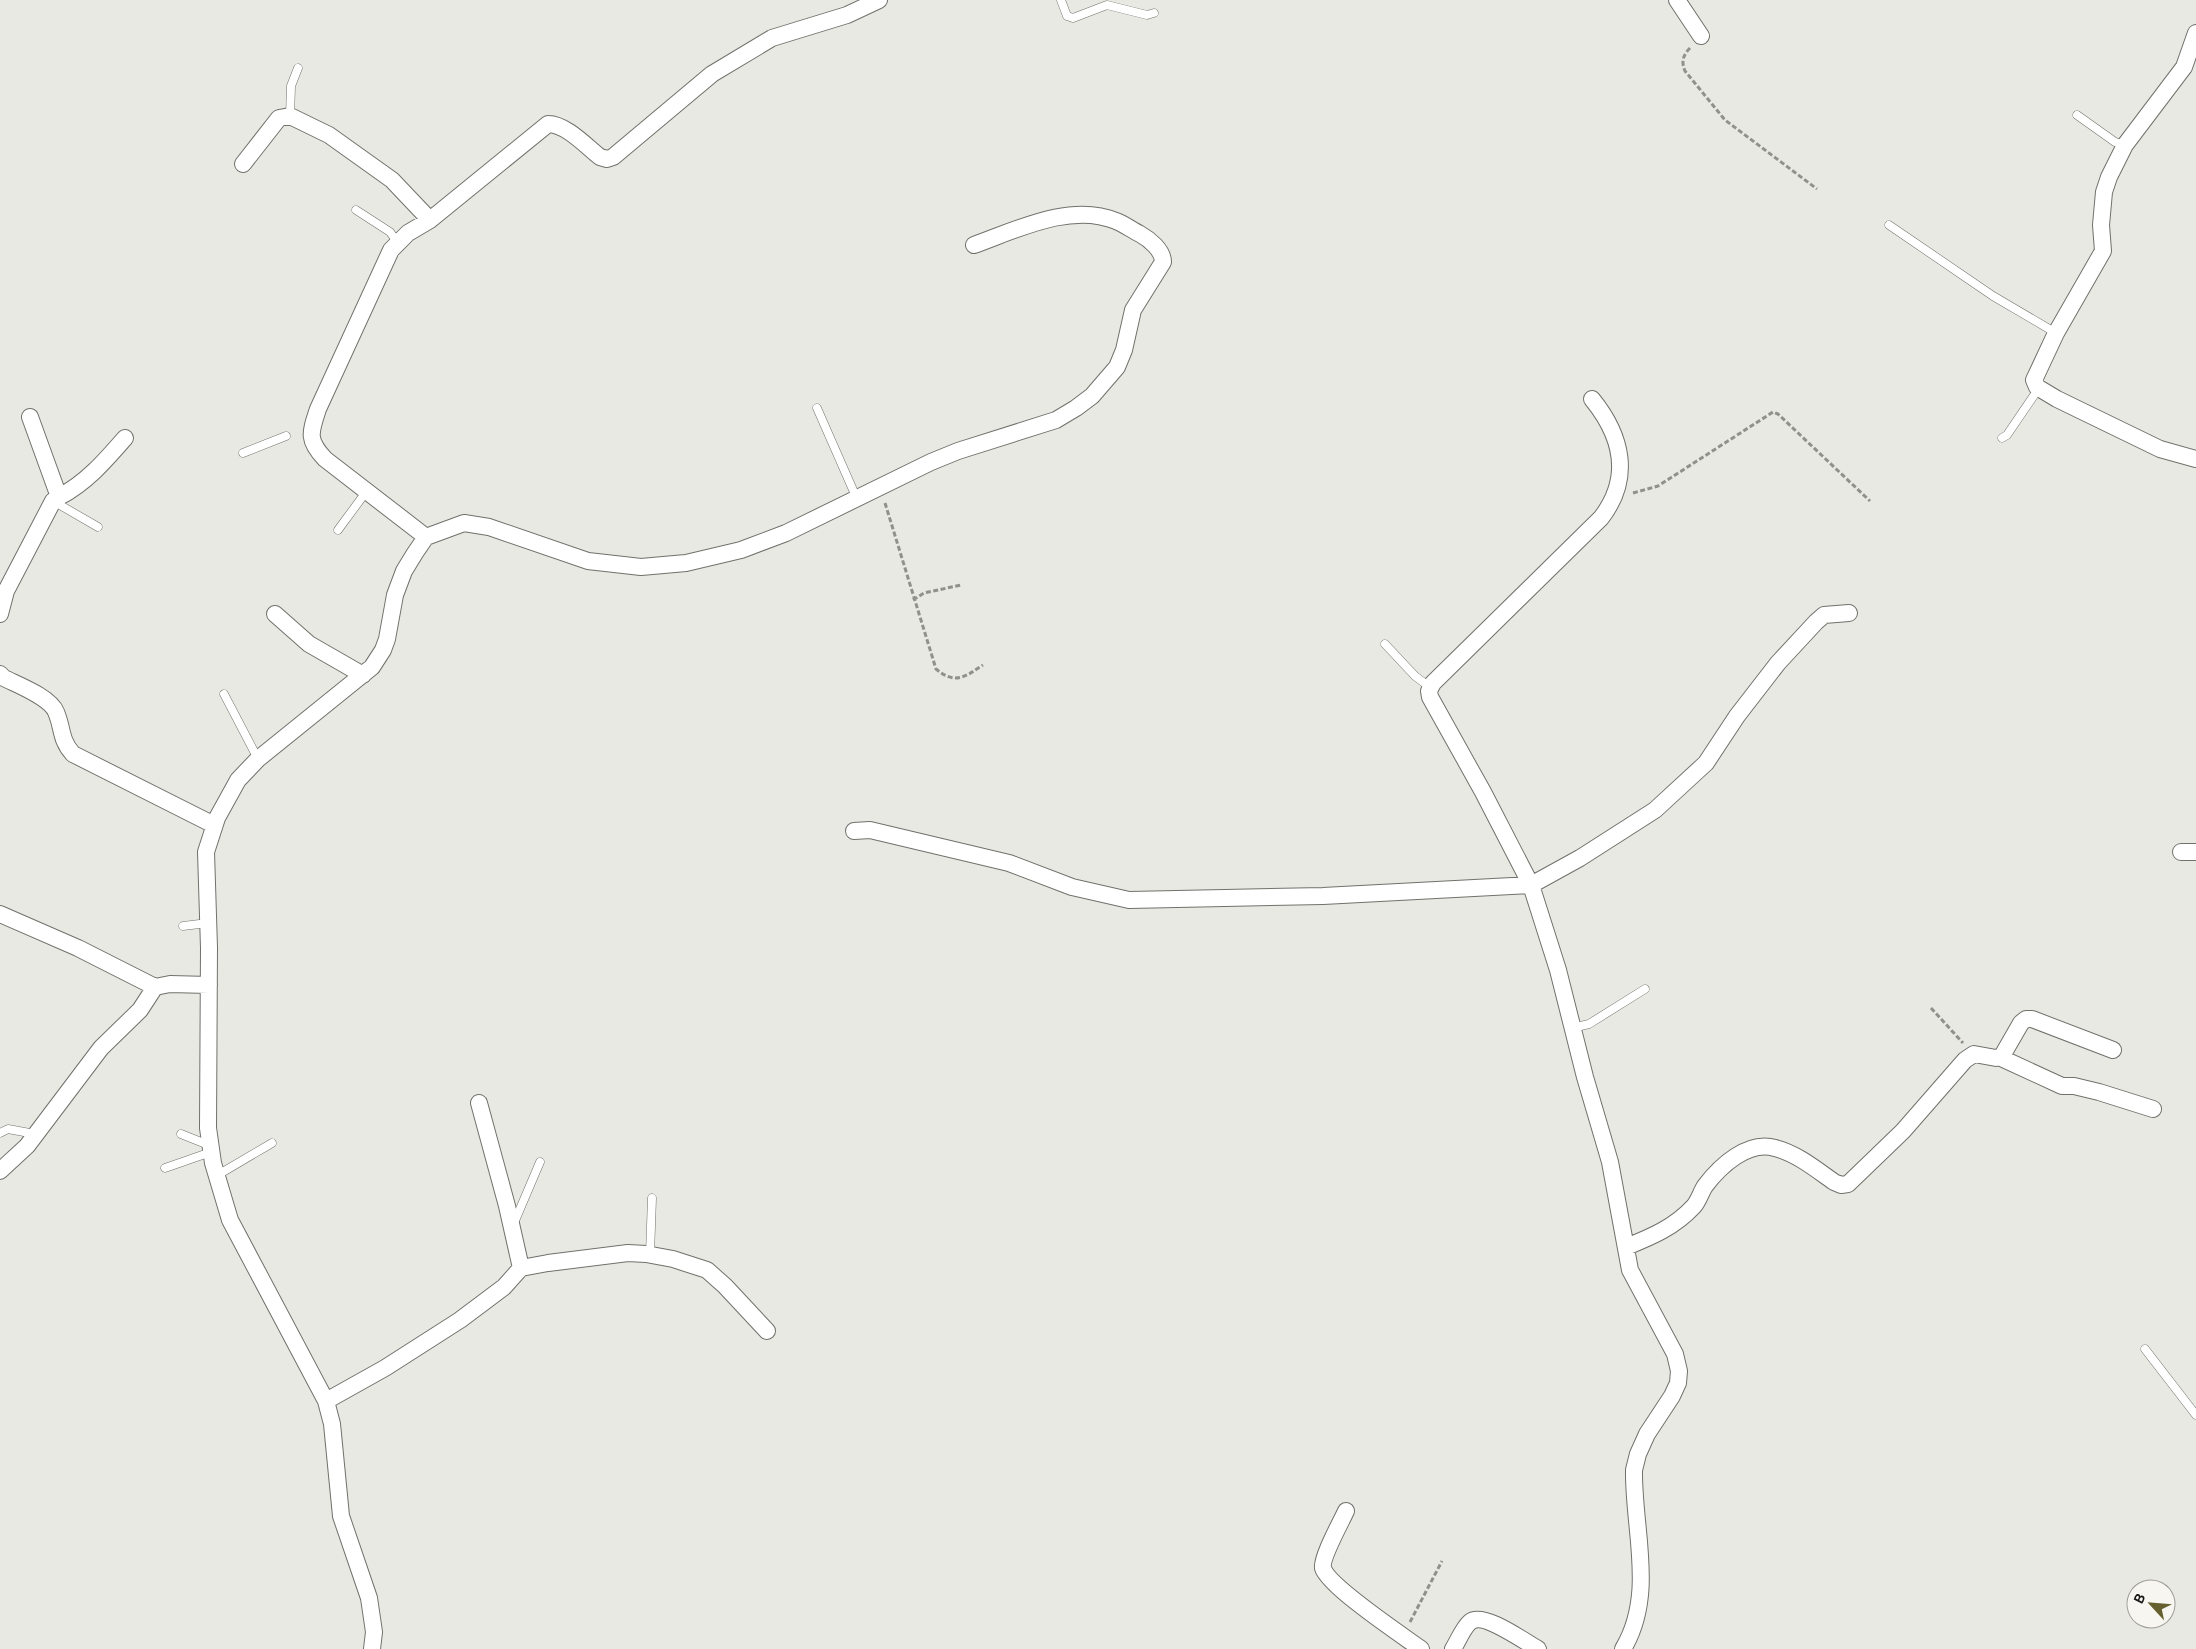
<svg xmlns="http://www.w3.org/2000/svg" width="2196" height="1649" viewBox="0 0 2196 1649" font-family="Ubuntu,sans-serif">
	<style>
		.lines { fill: none; stroke-linecap: round; stroke-linejoin: round }
		.lane-casing { stroke: #71716c; stroke-width: 9 }
		.street-casing { stroke: #71716c; stroke-width: 18 }
		.path { stroke: #91918c; stroke-width: 3; stroke-dasharray: 5 2.5; stroke-linecap: butt }
		.lane { stroke: #fff; stroke-width: 8 }
		.street { stroke: #fff; stroke-width: 16 }
	</style>
	<rect width="100%" height="100%" fill="#e9e9e3"/>
	<g class="lines">
		<defs>
			<path id="lane" d="M1061 0 1067 16 1073 18 1107 5 1147 15 1154 13
				M2077 115 2115 142 2125 145
				M290 116 291 86 298 68
				M356 210 390 232 398 243
				M1889 225 1993 296 2056 333
				M817 408 857 499
				M2002 438 2007 435 2039 388
				M243 453 286 436
				M53 501 98 527
				M338 530 366 492
				M1385 644 1415 676 1431 688
				M224 694 258 759
				M183 926 208 923
				M1572 1028 1589 1024 1645 989
				M0 1133 8 1129 35 1134
				M181 1134 211 1146
				M165 1168 211 1152
				M216 1176 272 1143
				M514 1223 540 1162
				M650 1254 652 1198
				M2145 1349 2196 1415"/>
			<path id="street" d="M1677 0 1701 36
				M2196 33 2184 67 2125 145 2109 177 2104 192 2101 225 2103 251 2056 333 2034 380 2037 387 2057 399 2160 449 2196 459
				M243 164 279 118 290 116 329 135 392 180 430 220
				M1592 399C1622 436 1632 478 1601 518L1433 683 1429 691 1430 697 1483 792 1531 885 1558 970 1585 1077 1610 1162 1630 1270 1675 1354 1679 1371 1678 1383 1672 1396 1647 1434 1638 1454 1634 1470C1633 1530 1656 1594 1623 1649
				M59 497C86 483 105 461 125 438
				M426 537 325 459C307 440 310 433 318 409L391 250 408 233 430 220 548 124C566 124 586 146 600 157L607 159 613 157 712 74 772 38 847 15 879 0
				M0 614 6 591 53 501 59 497 30 417
				M275 614 309 644 363 675
				M0 674 4 678C18 685 50 697 56 712 63 728 60 740 73 754L214 825
				M854 831 870 830 1009 863 1072 887 1129 900 1323 896 1531 885 1580 858 1655 810 1706 763 1737 716 1778 663 1816 622 1824 615 1849 613
				M2181 852H2196
				M0 914 78 948 155 987
				M1999 1057 2062 1086H2074L2099 1092 2153 1109
				M479 1103 507 1206 521 1268
				M0 1171 27 1146 101 1048 140 1010 155 987 170 984 209 985
				M1626 1247C1651 1237 1675 1227 1694 1206 1699 1200 1701 1192 1705 1186 1720 1166 1748 1140 1775 1148 1796 1153 1817 1170 1834 1182L1841 1185 1848 1184 1903 1131 1965 1060 1974 1054 1996 1058 2002 1056 2021 1023 2026 1019H2032L2113 1050
				M326 1401 385 1368 460 1320 504 1287 521 1268 548 1263 628 1253 646 1254 673 1259 707 1270 725 1286 767 1331
				M1346 1511C1341 1522 1321 1558 1323 1568 1328 1586 1403 1636 1421 1649
				M372 1649 374 1632 369 1598 341 1516 332 1424 326 1401 230 1220 213 1163 208 1128 209 948 206 852 217 818 238 780 258 759 372 667 383 650 387 639 395 595 404 571 415 553 426 537 464 523 489 527 588 561 641 567 686 563 741 550 786 533 931 462 958 451 1056 420 1076 408 1092 396 1117 367 1124 350 1133 310 1163 262C1163 250 1149 239 1140 234 1132 230 1124 224 1116 221 1071 202 1016 230 974 245
				M1453 1649C1458 1641 1463 1628 1470 1622 1483 1611 1525 1642 1538 1649"/>
		</defs>
		<use href="#lane" class="lane-casing"/>
		<use href="#street" class="street-casing"/>
		<path class="path" d="M1690 48C1683 55 1681 62 1685 71L1725 120 1817 189
			M1633 493 1658 486 1773 412 1778 414 1870 501
			M885 503 936 669C955 685 965 677 983 665
			M913 600 924 593 961 585
			M1931 1008 1963 1043
			M1410 1622 1442 1561"/>
		<use href="#lane" class="lane"/>
		<use href="#street" class="street"/>
	</g>
	<g transform="translate(2151 1604) rotate(296)"><circle r="24" fill="#f7f6f1" stroke="#9e9d99"/>
	<path d="M0-4L9 19L0 12L-9 19Z" fill="#65602d"/>
	<text y="-8" font-size="14" font-weight="bold" text-anchor="middle" fill="#181715">B</text>
	</g>
</svg>
